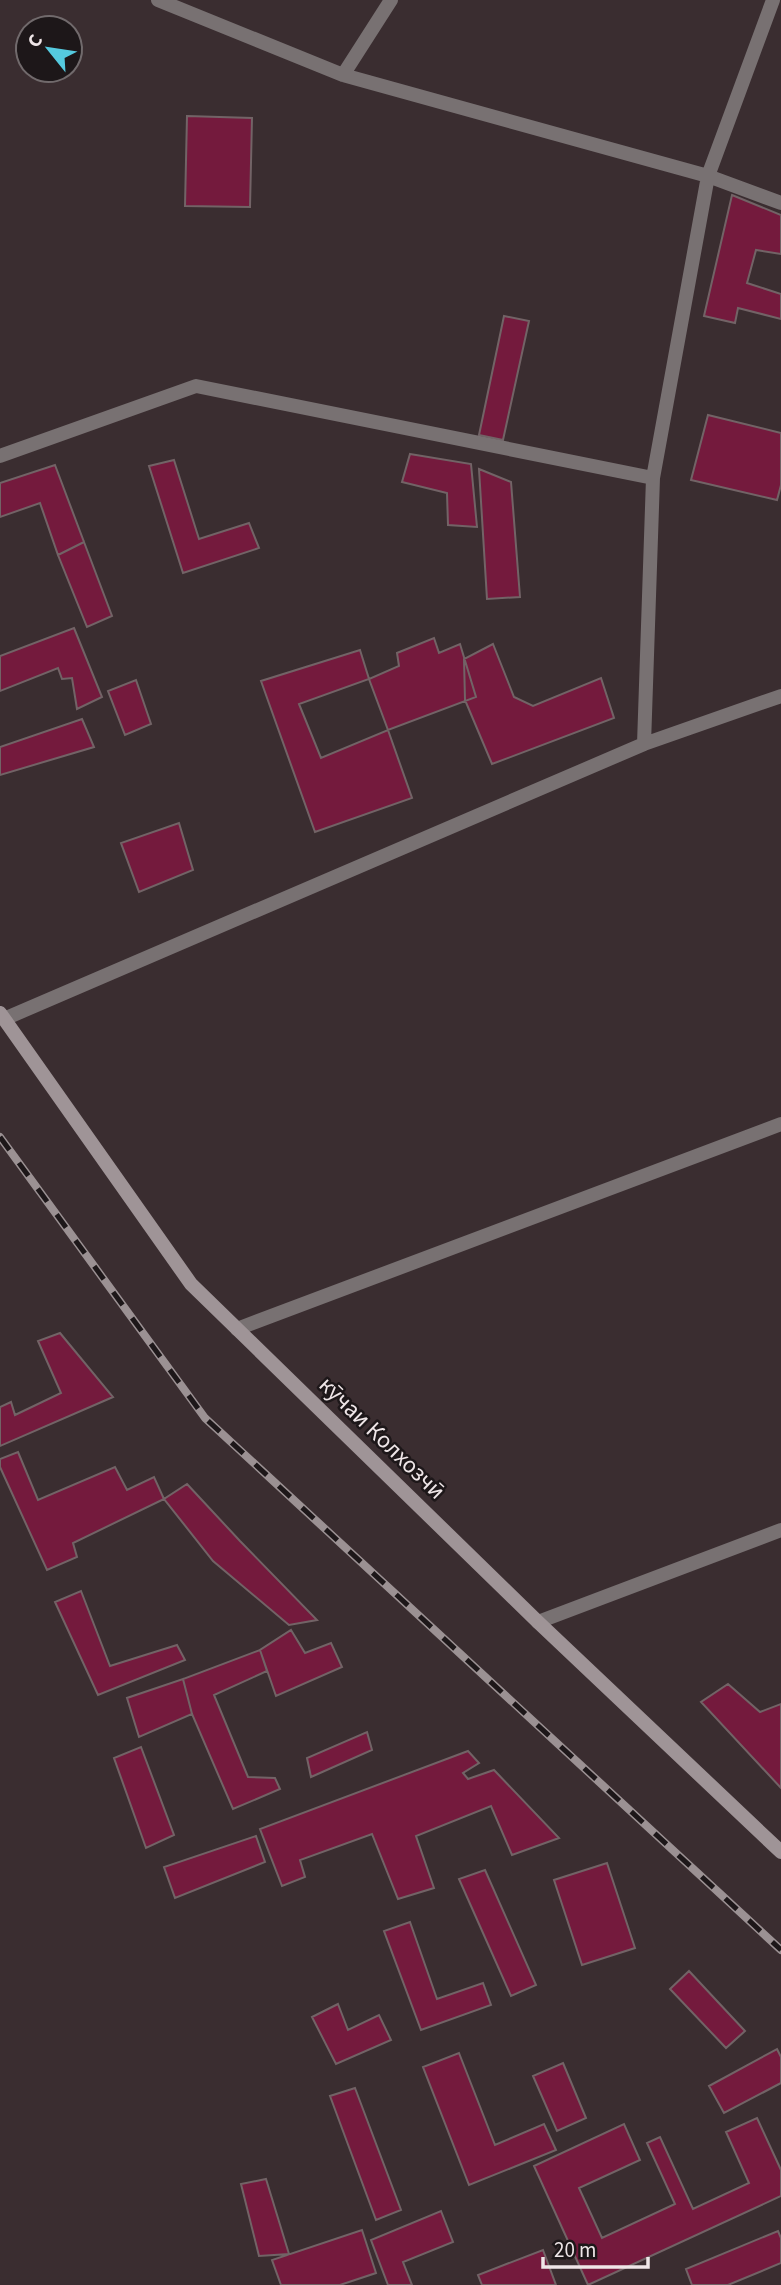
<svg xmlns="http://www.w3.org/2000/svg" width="781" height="2285" viewBox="0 0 781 2285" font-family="'Source Sans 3',sans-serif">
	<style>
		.building { fill: #741a3d; stroke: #726366; stroke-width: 2 }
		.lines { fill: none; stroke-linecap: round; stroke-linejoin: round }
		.minor { stroke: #787172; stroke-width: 14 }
		.secondary { stroke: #9f9497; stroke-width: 14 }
		.rail-casing { stroke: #9b9193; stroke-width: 8 }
		.rail { stroke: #1d1719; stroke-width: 5; stroke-dasharray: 16; stroke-linecap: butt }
		.labels { text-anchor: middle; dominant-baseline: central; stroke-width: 5; stroke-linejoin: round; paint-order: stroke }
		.street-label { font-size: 24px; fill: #efe6e8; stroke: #1d1719 }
	</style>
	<rect width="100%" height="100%" fill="#3a2d30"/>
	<path class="building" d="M187 116 252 118 250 207 185 206Z
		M732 195 781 215V254L756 250 747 283 781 294V319L738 308 735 323 704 316Z
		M504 316 529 321 503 440 479 435Z
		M708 415 781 433V485L777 500 691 480Z
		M410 454 471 464 477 527 448 525 447 493 402 482Z
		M174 460 199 539 249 523 259 548 183 573 149 466Z
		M55 465 84 542 58 555 40 503 0 517V483Z
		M479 469 511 482 520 597 487 599Z
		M84 542 112 616 87 627 58 555Z
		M74 628 102 697 77 709 72 678 62 679 58 668 0 691V656Z
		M434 638 439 653 460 644 476 697 388 730 369 679 399 666 397 653Z
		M493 644 514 697 533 706 601 678 614 718 492 764 465 700 464 659Z
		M360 650 369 679 299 704 321 758 388 730 412 798 315 832 261 681Z
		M136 680 151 724 125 735 108 691Z
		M82 719 94 747 0 775V747Z
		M179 823 193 870 139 892 121 843Z
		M60 1333 113 1397 0 1446V1407L11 1402 15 1415 61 1393 38 1341Z
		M18 1452 38 1500 115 1467 127 1490 154 1477 164 1499 73 1543 77 1557 47 1570 0 1467V1459Z
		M187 1484 240 1541 317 1620 289 1625 213 1561 164 1499Z
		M81 1591 110 1666 177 1645 185 1660 98 1695 55 1602Z
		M291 1630 305 1653 331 1643 342 1667 276 1696 260 1650Z
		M260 1650 267 1671 214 1695 248 1777 275 1778 280 1789 233 1809 192 1714 183 1679Z
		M183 1679 192 1714 139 1737 127 1698Z
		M728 1684 760 1712 781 1704V1788L701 1702Z
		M367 1732 372 1750 311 1777 307 1758Z
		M141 1747 174 1835 146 1848 114 1758Z
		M468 1751 479 1763 463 1773 468 1779 494 1770 559 1838 512 1855 491 1806 416 1836 434 1888 398 1899 372 1834 300 1860 305 1877 282 1886 260 1829Z
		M256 1836 265 1862 175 1898 164 1867Z
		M607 1863 635 1948 582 1965 554 1880Z
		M485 1870 536 1985 511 1996 459 1879Z
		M410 1922 437 1999 483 1983 491 2005 421 2030 384 1931Z
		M689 1971 745 2031 726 2048 670 1989Z
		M338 2004 348 2030 379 2015 391 2040 336 2064 312 2017Z
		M777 2049 781 2057V2083L724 2113 709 2086Z
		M459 2053 495 2145 544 2124 556 2150 469 2185 423 2067Z
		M563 2063 586 2118 557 2131 533 2076Z
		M355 2088 401 2210 376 2220 330 2096Z
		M757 2118 781 2170V2196L588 2285 534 2166 624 2124 640 2160 579 2188 602 2238 675 2204 647 2143 660 2137 693 2209 749 2183 726 2132Z
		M266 2179 289 2254 259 2256 241 2184Z
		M441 2211 453 2242 403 2262 412 2285H388L371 2240Z
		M362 2230 376 2273 340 2285H281L272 2260Z
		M778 2231 781 2238V2263L728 2285H692L686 2269Z
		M543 2250 556 2285H482L478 2275Z"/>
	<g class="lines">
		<path class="minor" d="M158 0 343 75 708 176 781 203
			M343 75 391 0
			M0 456 196 386 653 478 708 176 773 0
			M644 744 781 696
			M4 1019 644 744 653 478
			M237 1329 781 1124
			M538 1622 781 1530"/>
		<path class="secondary" d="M0 1013 191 1284 538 1622 781 1852"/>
		<defs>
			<path id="rail" d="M0 1137 205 1418 781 1950"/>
		</defs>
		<use href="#rail" class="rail-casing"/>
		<use href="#rail" class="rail"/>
	</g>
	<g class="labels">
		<g class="street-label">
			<text transform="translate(382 1438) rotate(44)">кӯчаи Колхозчӣ</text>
		</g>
	</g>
	<g transform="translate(49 49) rotate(300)"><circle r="33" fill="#1d1719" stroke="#716a6c" stroke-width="2"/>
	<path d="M0-5L12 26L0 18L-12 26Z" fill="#55cadf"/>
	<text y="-10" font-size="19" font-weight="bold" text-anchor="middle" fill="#efe6e8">С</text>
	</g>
	<path d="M543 2257v10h105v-10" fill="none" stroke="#efe6e8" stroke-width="3.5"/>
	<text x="554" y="2257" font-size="21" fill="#efe6e8" stroke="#1d1719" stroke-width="5" paint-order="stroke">20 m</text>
</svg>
